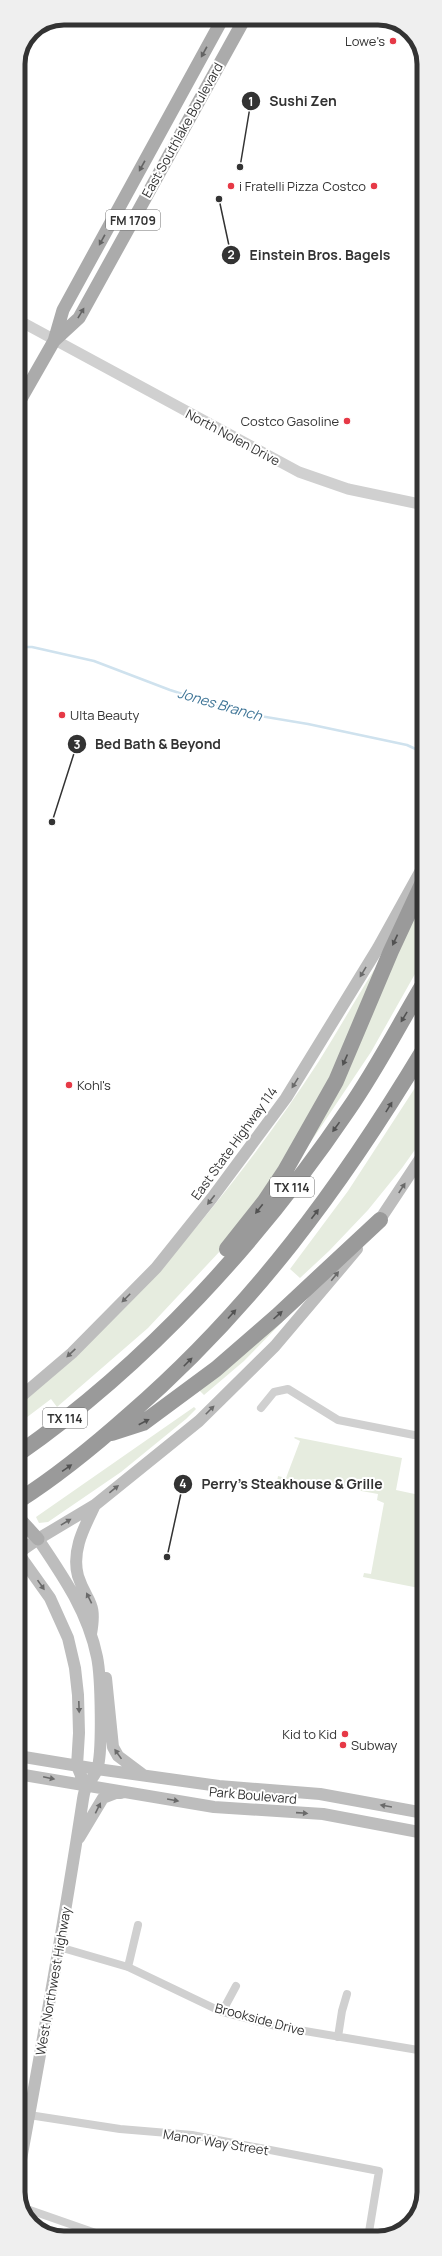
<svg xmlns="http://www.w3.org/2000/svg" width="442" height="2256" viewBox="0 0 442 2256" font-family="Manrope,sans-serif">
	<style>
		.green { fill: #e6ecdf }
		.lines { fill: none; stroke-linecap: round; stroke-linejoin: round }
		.stream { stroke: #cfe2ee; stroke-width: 2.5 }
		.minor { stroke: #d0d0d0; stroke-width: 8 }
		.tertiary { stroke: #d0d0d0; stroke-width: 11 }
		.secondary { stroke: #bdbdbd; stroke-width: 12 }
		.primary { stroke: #ababab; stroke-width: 13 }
		.motorway { stroke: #9a9a9a; stroke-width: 16 }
		.oneway { fill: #636363 }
		.oneway2 { fill: #525252 }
		.oneway3 { fill: #6a6a6a }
		.poi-dot { fill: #e63946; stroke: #fff; stroke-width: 1.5 }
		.labels { text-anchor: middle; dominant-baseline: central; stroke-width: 4; stroke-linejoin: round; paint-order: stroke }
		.shield { fill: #fff; stroke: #707070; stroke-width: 1 }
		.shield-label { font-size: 12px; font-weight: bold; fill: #333 }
		.poi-label { font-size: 13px; fill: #333; stroke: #fff; text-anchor: end }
		.street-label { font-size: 13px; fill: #333; stroke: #fff }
		.water-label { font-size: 14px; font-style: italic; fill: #3f7597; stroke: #fff }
		.rim { fill: none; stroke: #333; stroke-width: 5 }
		.leader { fill: none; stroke: #333; stroke-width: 1.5 }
		.callout-dot { fill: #333; stroke: #fff; stroke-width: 1.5 }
		.mark-label { font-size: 12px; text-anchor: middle; font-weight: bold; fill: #fff }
		.callout-label { font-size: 14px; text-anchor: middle; font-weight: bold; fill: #333; stroke: #fff; stroke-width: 4; stroke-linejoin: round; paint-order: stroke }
	</style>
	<rect width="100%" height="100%" fill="#fff"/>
	<path class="green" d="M424 887V958L371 1052 304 1152Z
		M374 970 377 972 348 1042 291 1152 221 1250 148 1328 57 1407 51 1399 18 1424V1406C136 1307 235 1190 319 1061 338 1031 355 1000 374 970Z
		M424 1074V1137L402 1168 368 1210 329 1251 300 1278 290 1269 348 1191Z
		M287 1317 244 1361 204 1395 199 1390Z
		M194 1407 196 1409 186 1419 121 1472 48 1522 39 1523 36 1517Z
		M295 1437 402 1458 396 1490 424 1496V1589L363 1577 364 1573 371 1574 384 1503 377 1500 378 1494 289 1478 288 1484 277 1482 278 1476 286 1478 300 1441 294 1438Z"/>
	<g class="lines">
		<path class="stream" d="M18 647H32L94 661 170 690 242 713 308 724 407 745 424 753"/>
		<path class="minor" d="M261 1408 274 1392 288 1389 338 1420 414 1435H424
			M59 1947 128 1967 222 2012 275 2026 424 2051
			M128 1967 138 1925
			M222 2012 236 1986
			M338 2037 342 2011 347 1994
			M29 2115 120 2129 192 2135 379 2171 368 2238
			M24 2208 110 2238"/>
		<path class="tertiary" d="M18 320 299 472 348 489 424 505"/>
		<path class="secondary" d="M375 1227 424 1153
			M18 1399 72 1353 156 1268 212 1198 286 1098 378 948 424 865
			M91 1634C97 1600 87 1604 78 1576 71 1550 85 1526 95 1505
			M106 1678 113 1747 118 1756 142 1774
			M18 1756 97 1769 219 1786 320 1794 424 1813
			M18 1774 214 1807 323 1814 424 1833
			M85 1785 77 1766 79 1733 78 1695 75 1668 68 1638 50 1598 18 1553 38 1539 95 1505 199 1421 275 1346 357 1249
			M79 1838 103 1798 116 1793H121
			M18 2176C41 2051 64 1925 83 1799 86 1780 91 1783 97 1770 103 1753 101 1676 97 1657 88 1612 63 1576 38 1539"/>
		<path class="primary" d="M54 341 79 318 245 18
			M18 404 54 341 63 310 223 18
			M18 1517 38 1539"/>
		<path class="motorway" d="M227 1249 265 1201 285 1171 336 1081 391 951 424 880
			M112 1433 143 1423 216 1369 277 1316 380 1220
			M18 1454C147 1364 260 1240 348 1110 376 1070 399 1025 424 983
			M18 1501C59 1475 94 1446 130 1414 252 1308 341 1187 424 1049"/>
	</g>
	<defs><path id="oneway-solid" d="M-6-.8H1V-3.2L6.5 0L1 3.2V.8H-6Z"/></defs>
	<g class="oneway">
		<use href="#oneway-solid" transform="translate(204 52) rotate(119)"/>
		<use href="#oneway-solid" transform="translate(142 166) rotate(119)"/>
		<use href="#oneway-solid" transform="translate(102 240) rotate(119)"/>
		<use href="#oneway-solid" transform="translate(81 313) rotate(-59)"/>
	</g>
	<g class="oneway2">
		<use href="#oneway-solid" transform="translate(395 940) rotate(115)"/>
		<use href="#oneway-solid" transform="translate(404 1017) rotate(121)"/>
		<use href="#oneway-solid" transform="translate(345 1060) rotate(114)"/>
		<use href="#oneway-solid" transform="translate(389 1107) rotate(-58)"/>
		<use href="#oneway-solid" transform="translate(336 1127) rotate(126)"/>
		<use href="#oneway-solid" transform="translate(259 1209) rotate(128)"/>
		<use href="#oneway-solid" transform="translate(315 1214) rotate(-53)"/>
		<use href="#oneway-solid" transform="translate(232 1314) rotate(-48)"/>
		<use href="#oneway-solid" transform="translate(278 1315) rotate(-42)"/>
		<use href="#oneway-solid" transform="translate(188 1362) rotate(-45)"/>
		<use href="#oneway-solid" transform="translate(144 1422) rotate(-28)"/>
		<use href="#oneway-solid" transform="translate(67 1468) rotate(-35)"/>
	</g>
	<g class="oneway3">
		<use href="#oneway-solid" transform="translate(363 972) rotate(121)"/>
		<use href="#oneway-solid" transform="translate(295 1083) rotate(122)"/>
		<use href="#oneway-solid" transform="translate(402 1188) rotate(-57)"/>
		<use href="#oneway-solid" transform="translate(211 1200) rotate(128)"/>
		<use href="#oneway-solid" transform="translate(335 1276) rotate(-51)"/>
		<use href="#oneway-solid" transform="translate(126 1298) rotate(135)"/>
		<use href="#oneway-solid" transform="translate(71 1353) rotate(137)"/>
		<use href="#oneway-solid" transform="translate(210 1410) rotate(-45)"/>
		<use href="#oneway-solid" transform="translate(114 1489) rotate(-39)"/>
		<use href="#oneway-solid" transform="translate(66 1522) rotate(-31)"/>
		<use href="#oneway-solid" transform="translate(41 1585) rotate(55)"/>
		<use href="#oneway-solid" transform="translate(89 1598) rotate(-116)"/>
		<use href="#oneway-solid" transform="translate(79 1707) rotate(88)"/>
		<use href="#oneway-solid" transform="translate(118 1754) rotate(-125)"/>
		<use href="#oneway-solid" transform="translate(49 1778) rotate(12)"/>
		<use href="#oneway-solid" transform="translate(173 1800) rotate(10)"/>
		<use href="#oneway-solid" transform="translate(386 1806) rotate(-170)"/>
		<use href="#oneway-solid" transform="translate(98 1808) rotate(-64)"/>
		<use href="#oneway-solid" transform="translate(302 1813) rotate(4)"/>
	</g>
	<g class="poi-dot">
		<circle cx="393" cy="41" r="4"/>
		<circle cx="231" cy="186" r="4"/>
		<circle cx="374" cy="186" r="4"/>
		<circle cx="347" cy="421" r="4"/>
		<circle cx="62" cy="715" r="4"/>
		<circle cx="69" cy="1085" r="4"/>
		<circle cx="345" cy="1734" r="4"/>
		<circle cx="343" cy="1745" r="4"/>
	</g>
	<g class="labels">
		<g class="shield">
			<rect x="106" y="210" width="54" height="20" rx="3"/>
			<rect x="270" y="1177" width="44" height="20" rx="3"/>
			<rect x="43" y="1408" width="44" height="20" rx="3"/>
		</g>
		<g class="shield-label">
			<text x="133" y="220">FM 1709</text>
			<text x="292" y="1187">TX 114</text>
			<text x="65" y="1418">TX 114</text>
		</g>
		<g class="poi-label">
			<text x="385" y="41">Lowe's</text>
			<text x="239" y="186" text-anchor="start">i Fratelli Pizza</text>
			<text x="366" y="186">Costco</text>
			<text x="339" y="421">Costco Gasoline</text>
			<text x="70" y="715" text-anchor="start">Ulta Beauty</text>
			<text x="77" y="1085" text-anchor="start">Kohl's</text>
			<text x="337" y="1734">Kid to Kid</text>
			<text x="351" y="1745" text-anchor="start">Subway</text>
		</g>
		<g class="street-label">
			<text transform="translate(182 130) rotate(-61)">East Southlake Boulevard</text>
			<text transform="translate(233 437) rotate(28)">North Nolen Drive</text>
			<text transform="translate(234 1143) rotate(-54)">East State Highway 114</text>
			<text transform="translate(253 1795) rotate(5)">Park Boulevard</text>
			<text transform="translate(53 1981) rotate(-80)">West Northwest Highway</text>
			<text transform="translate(260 2019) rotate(15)">Brookside Drive</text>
			<text transform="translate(216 2142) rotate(9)">Manor Way Street</text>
		</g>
		<g class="water-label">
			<text transform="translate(220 704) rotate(16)">Jones Branch</text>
		</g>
	</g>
	<path d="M0 0H442V2256H0ZM64 25H378A39 39 0 0 1 417 64V2192A39 39 0 0 1 378 2231H64A39 39 0 0 1 25 2192V64A39 39 0 0 1 64 25Z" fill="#efefef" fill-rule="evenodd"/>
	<path class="rim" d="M64 25H378A39 39 0 0 1 417 64V2192A39 39 0 0 1 378 2231H64A39 39 0 0 1 25 2192V64A39 39 0 0 1 64 25Z"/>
	<path class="leader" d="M240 167L251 101M219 199L231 255M52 822L77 744M167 1557L183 1484"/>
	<g class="callout-dot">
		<circle cx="240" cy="167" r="4"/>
		<circle cx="219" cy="199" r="4"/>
		<circle cx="52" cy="822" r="4"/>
		<circle cx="167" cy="1557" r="4"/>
		<circle cx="251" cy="101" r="10"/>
		<circle cx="231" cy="255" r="10"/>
		<circle cx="77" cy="744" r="10"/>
		<circle cx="183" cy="1484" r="10"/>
	</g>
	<g class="mark-label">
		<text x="251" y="106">1</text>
		<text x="231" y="259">2</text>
		<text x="77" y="749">3</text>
		<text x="183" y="1488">4</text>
	</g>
	<g class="callout-label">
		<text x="303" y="106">Sushi Zen</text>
		<text x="320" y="260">Einstein Bros. Bagels</text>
		<text x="158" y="749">Bed Bath &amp; Beyond</text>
		<text x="292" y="1489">Perry's Steakhouse &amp; Grille</text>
	</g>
</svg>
